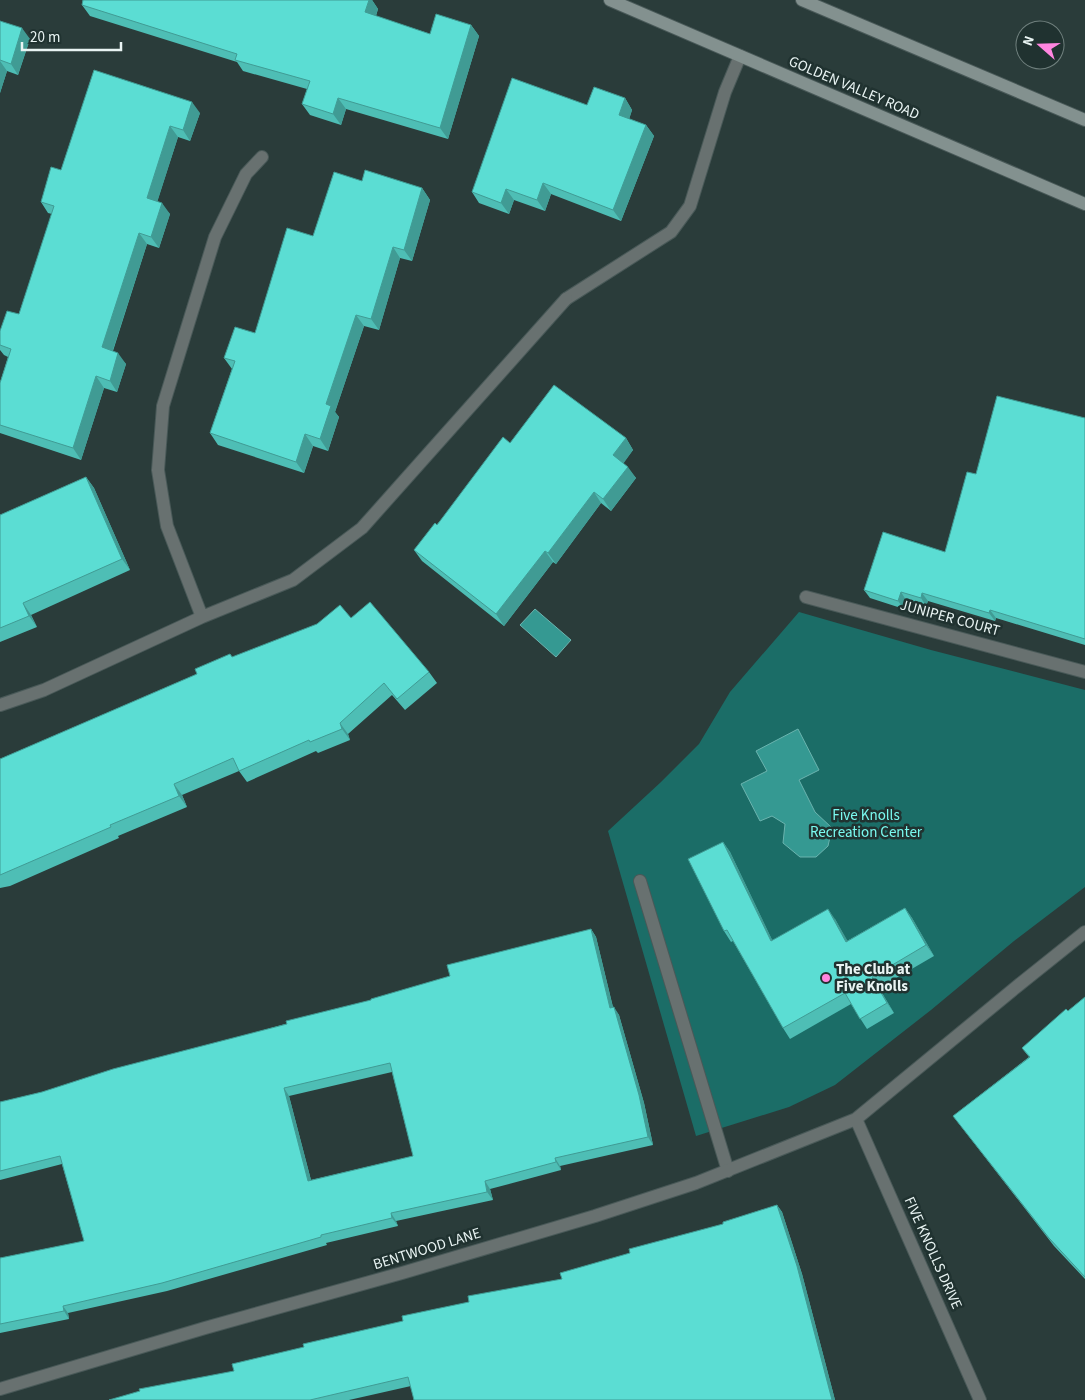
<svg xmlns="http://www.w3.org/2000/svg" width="1085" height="1400" viewBox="0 0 1085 1400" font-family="'Source Sans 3',sans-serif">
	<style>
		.green { fill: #1b6d67 }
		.water { fill: #359992; stroke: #6bb4af }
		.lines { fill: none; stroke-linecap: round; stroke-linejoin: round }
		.lane-casing { stroke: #495958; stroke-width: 14 }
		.street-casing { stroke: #495958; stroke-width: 14 }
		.secondary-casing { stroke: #495958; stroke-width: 14 }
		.lane { stroke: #687170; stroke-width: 12 }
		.street { stroke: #687170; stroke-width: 12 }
		.secondary { stroke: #83918f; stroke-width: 12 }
		.wall { fill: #4ebeb5; fill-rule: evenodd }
		.shaded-wall { fill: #409b94 }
		.building { fill: #5bddd3; stroke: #409b94; fill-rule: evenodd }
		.poi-dot { fill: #ff85df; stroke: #203230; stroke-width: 2 }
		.labels { text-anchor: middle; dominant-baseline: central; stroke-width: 5; stroke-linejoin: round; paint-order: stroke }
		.street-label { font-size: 15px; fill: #e9f4f3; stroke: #203230 }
		.park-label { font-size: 15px; fill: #7afaf0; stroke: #203230 }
		.poi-label { font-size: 15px; font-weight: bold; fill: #e9f4f3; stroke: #203230; text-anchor: start }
	</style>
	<rect width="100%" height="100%" fill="#2a3c3a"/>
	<path class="green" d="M799 612 931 650 1085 690V887L1014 941 931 1010 835 1085 789 1107 696 1136 608 831 661 782 699 744 730 692Z"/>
	<path class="water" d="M535 609 571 640 556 657 520 625Z
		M798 729 819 770 799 780 815 812 832 828 828 846 816 857H800L783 843 785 824 772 816 760 821 741 784 767 771 756 751Z"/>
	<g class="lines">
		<defs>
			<path id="lane" d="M566 299 671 232 690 206 725 92 740 56
				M640 881 728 1171"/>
			<path id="street" d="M806 597 1085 672
				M202 617 167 526 158 470 163 406 215 237 246 174 262 157
				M0 705 44 690 202 617 293 580 362 528 566 299
				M856 1119 980 1400
				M0 1389 205 1328 402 1273 595 1216 696 1183 856 1119 1020 984 1085 932"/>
			<path id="secondary" d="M610 0 1085 204
				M802 0 1085 120"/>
		</defs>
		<use href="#lane" class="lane-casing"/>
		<use href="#street" class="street-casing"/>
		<use href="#secondary" class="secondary-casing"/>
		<use href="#lane" class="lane"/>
		<use href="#street" class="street"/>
		<use href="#secondary" class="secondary"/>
	</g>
	<path class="wall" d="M83 0H372L378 9 376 16 430 34 471 25 479 36 448 139 346 109 341 125 310 115 302 104 307 89 243 71 237 62 90 16 82 5Z
		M0 21 30 39 18 75 7 71 0 93Z
		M625 98 632 110 629 119 646 125 654 136 621 221 551 194 545 211 514 200 509 214 479 203 472 192 587 105Z
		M200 113 190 141 178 137 157 202 170 214 159 248 147 244 113 351 126 364 117 392 104 388 81 460 0 433V383L8 357 4 355 0 350V331L19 314 52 214 48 213 41 202 61 170Z
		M362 181 422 188 430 200 412 261 400 258 379 330 364 326 335 412 339 417 328 451 313 446 304 473 218 445 210 433 232 369 224 358 255 333 313 236Z
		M1085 418V645L996 618 995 621 928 601 926 606 906 600 904 609 870 598 864 590 945 552 976 474Z
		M626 438 633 450 623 463 636 478 611 511 601 503 556 564 553 562 504 626 422 561 414 550 510 443Z
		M86 477 94 488 130 570 31 615 37 627 0 642V515Z
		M351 618 429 672 437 683 405 710 392 695 348 734 350 740 318 753 316 751 247 782 239 771 182 795 187 807 118 836 119 838 10 886 0 888V759L197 674 230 654 232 657Z
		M723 842 730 852 772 940 835 919 847 941 905 908 912 918 934 956 879 988 894 1013 867 1029 851 1004 790 1039 783 1028 733 941 731 942 724 931Z
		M591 929 596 937 613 1007 619 1015 644 1103 653 1145 560 1166 561 1170 490 1189 493 1200 396 1221 398 1226 326 1243 327 1245 167 1291 68 1313 69 1319 0 1333V1258L84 1241 62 1164 0 1180V1102L42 1092 371 1000 450 976ZM392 1072 413 1156 311 1180 289 1096Z
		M1085 997V1279L1054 1246 953 1116 1029 1057 1022 1048Z
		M777 1205 782 1212 802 1274 835 1400H414L411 1386 349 1400H109L234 1371 304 1347 403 1321 469 1302 562 1279 630 1253 723 1224Z"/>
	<path class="shaded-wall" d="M369 0H372L378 9 373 24 365 12Z
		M471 25 479 36 448 139 440 128Z
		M22 28 30 39 18 75 11 64Z
		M0 61 7 71 0 93Z
		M338 98 346 109 341 125 333 114Z
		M625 98 632 110 627 126 619 115Z
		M192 102 200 113 190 141 183 130Z
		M646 125 654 136 621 221 613 210Z
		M170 126 178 137 155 209 147 198Z
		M543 183 551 194 545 211 537 200Z
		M422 188 430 200 412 261 404 250Z
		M506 189 514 200 509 214 501 203Z
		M162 203 170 214 159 248 151 237Z
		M139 233 147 244 110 359 102 347Z
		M393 247 400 258 379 330 371 319Z
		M356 315 364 326 335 412 339 417 328 451 320 439 326 404Z
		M118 353 126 364 117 392 110 381Z
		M96 376 104 388 81 460 73 448Z
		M305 434 313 446 304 473 296 462Z
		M626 438 633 450 621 467 613 455Z
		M628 467 636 478 611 511 603 499Z
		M86 477 94 488 130 570 122 559Z
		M594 492 601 503 556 564 548 553Z
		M545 551 553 562 504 626 496 614Z
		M901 592 906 600 904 609 898 601Z
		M922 593 928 601 926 606 921 598Z
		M23 603 31 615 37 627 29 616Z
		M990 610 996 618 995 621 989 613Z
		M340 723 348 734 350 740 342 729Z
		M174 784 182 795 187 807 179 796Z
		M723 842 730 852 778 952 771 941Z
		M905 908 912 918 934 956 926 945Z
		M828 909 835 919 854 952 846 942Z
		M591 929 596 937 615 1016 610 1008Z
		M872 977 879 988 894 1013 887 1003Z
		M614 1007 619 1015 644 1103 653 1145 648 1137Z
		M284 1088 289 1096 313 1188 308 1181Z
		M555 1158 560 1166 561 1170 556 1162Z
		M485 1181 490 1189 493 1200 487 1192Z
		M777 1205 782 1212 802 1274 835 1400H832Z
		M391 1213 396 1221 398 1226 392 1218Z
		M63 1306 68 1313 69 1319 64 1311Z"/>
	<path class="building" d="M83 0H369L365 12 430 34 436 14 471 25 440 128 338 98 333 114 302 104 310 81 235 60 237 54 82 5Z
		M0 21 22 28 11 64 0 60Z
		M94 70 192 102 183 130 170 126 147 198 162 203 151 237 139 233 102 347 118 353 110 381 96 376 73 448 0 425V383L11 349 0 345V331L7 311 19 314 54 206 41 202 51 167 61 170Z
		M512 78 587 105 594 87 625 98 619 115 646 125 613 210 543 183 537 200 506 189 501 203 472 192Z
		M365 170 422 188 404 250 393 247 371 319 356 315 326 404 331 406 320 439 305 434 296 462 210 433 235 361 224 358 235 327 255 333 287 228 313 236 334 172 362 181Z
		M554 385 626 438 613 455 628 467 603 499 594 492 548 553 545 551 496 614 414 550 435 523 437 525 503 437 510 443Z
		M997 396 1085 418V639L990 610 989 613 922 593 921 598 901 592 898 601 864 590 883 532 945 552 967 472 976 474Z
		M86 477 122 559 23 603 29 616 0 628V515Z
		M370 602 429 672 397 699 384 683 340 723 342 729 310 742 309 740 239 771 233 758 174 784 179 796 110 825 111 827 0 875V759L197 674 195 669 230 654 232 657 317 624 340 605 351 618Z
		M723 842 771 941 828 909 846 942 905 908 926 945 872 977 887 1003 860 1019 845 993 783 1028 727 930 724 931 688 859Z
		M591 929 610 1008 614 1007 639 1095 648 1137 555 1158 556 1162 485 1181 487 1192 391 1213 392 1218 321 1235V1237L162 1283 63 1306 64 1311 0 1324V1258L84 1241 60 1156 0 1171V1102L42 1092 113 1069 287 1024 286 1021 371 1000V999L450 976 447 965ZM390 1063 413 1156 308 1181 284 1088Z
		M1085 997V1277L1049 1238 953 1116 1030 1057 1022 1048 1066 1009 1068 1011Z
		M777 1205 797 1266 832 1400H414L408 1377 310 1400H109L140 1391 139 1389 234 1371 232 1364 304 1347 303 1344 403 1321 402 1316 469 1302 468 1296 562 1279 560 1273 630 1253 629 1249 723 1224V1222Z"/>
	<circle class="poi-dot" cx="826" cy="978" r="5"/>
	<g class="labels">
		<g class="street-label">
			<text transform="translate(854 88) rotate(23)">GOLDEN VALLEY ROAD</text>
			<text transform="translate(950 618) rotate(15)">JUNIPER COURT</text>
			<text transform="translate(427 1249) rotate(-17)">BENTWOOD LANE</text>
			<text transform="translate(933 1253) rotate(66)">FIVE KNOLLS DRIVE</text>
		</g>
		<g class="park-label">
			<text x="866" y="815">Five Knolls<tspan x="866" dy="17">Recreation Center</tspan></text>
		</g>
		<g class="poi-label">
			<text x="836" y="969">The Club at<tspan x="836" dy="17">Five Knolls</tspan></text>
		</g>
	</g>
	<g transform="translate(1040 45) rotate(290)"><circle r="24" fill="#203230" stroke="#70807e"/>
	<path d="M0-4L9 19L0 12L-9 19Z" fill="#ff85df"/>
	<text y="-8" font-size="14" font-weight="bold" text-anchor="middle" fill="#e9f4f3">N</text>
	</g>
	<path d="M22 42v8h99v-8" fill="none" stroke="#e9f4f3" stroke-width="2.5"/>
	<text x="30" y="42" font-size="15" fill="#e9f4f3" stroke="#203230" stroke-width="4" paint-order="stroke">20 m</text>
</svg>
